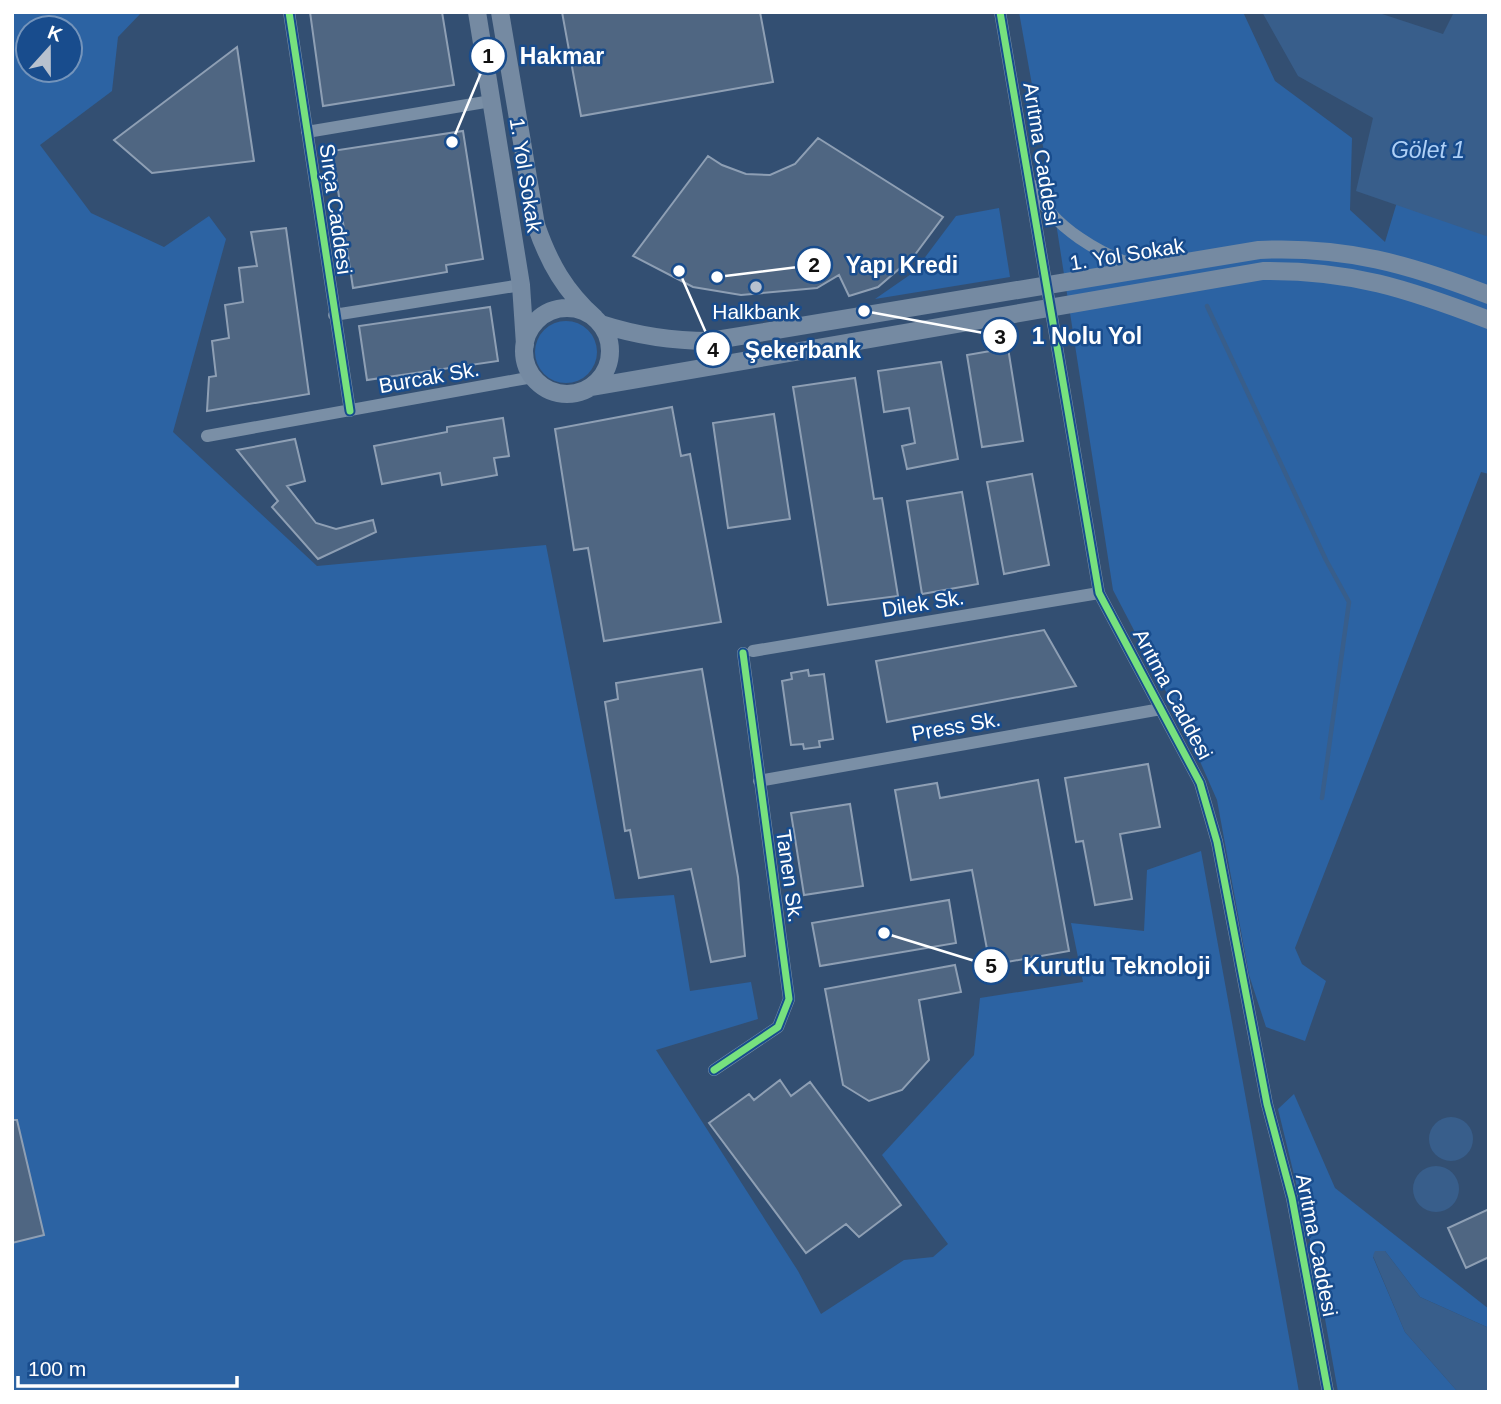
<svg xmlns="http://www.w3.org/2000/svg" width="1501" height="1404" viewBox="0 0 1501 1404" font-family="Helvetica,sans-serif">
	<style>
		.green { fill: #2c63a3; fill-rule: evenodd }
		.water { fill: #385e8b }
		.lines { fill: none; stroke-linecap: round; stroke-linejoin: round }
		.stream { stroke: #385e8b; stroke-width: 4.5 }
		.building { fill: #4f6682; stroke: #8e9fb4; stroke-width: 2 }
		.minor { stroke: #7a8fa6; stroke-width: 12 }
		.secondary { stroke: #758aa2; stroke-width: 18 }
		.cycleway-casing { stroke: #184c8d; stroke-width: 11 }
		.cycleway { stroke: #77e17e; stroke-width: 7 }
		.poi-dot { fill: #b8c1ce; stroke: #184c8d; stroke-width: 2.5 }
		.labels { text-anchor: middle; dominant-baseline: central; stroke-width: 5; stroke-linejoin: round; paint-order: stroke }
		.street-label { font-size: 21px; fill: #fff; stroke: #184c8d }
		.poi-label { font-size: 21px; fill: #fff; stroke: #184c8d }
		.water-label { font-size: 23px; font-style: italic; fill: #afd0f6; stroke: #184c8d }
		.leader { fill: none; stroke: #fff; stroke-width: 2.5 }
		.callout-dot { fill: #fff; stroke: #184c8d; stroke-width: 2.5 }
		.mark-label { font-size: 21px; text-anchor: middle; font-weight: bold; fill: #111 }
		.callout-label { font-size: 23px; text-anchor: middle; font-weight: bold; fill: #fff; stroke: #184c8d; stroke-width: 5; stroke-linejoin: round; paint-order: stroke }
	</style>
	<rect width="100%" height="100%" fill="#334f72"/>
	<path class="green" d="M12 12H142L118 37 112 91 40 145 91 213 164 247 209 216 226 239 173 432 317 566 546 545 615 899 674 895 690 991 751 982 758 1019 656 1050 798 1271 821 1314 904 1260 933 1257 948 1244 882 1155 974 1055 980 998 1083 982 1071 923 1144 931 1147 870 1201 851 1299 1392H12ZM28 28H70V70H28Z
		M1019 12H1243L1275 81 1352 138 1350 210 1385 242 1403 182 1489 222V474L1481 472 1295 948 1302 964 1326 981 1305 1041 1266 1027 1249 975 1217 800 1187 732 1113 590 1052 197Z
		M999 208 1010 277 875 299 914 272 956 216Z
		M535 352a31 31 0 1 1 62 0a31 31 0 1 1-62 0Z
		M1294 1094 1335 1188 1489 1309V1328L1420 1297 1385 1251 1373 1257 1405 1332 1458 1392H1338L1314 1257 1278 1109Z"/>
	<path class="water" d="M1262 12H1376L1443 34 1454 12H1489V237L1356 191 1373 118 1298 76Z
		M1429 1139a22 22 0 1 1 44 0a22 22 0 1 1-44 0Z
		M1413 1189a23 23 0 1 1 46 0a23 23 0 1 1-46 0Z
		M1375 1251H1385L1420 1297 1489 1328V1392H1458L1405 1332 1373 1256Z"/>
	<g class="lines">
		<path class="stream" d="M1207 306 1326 560 1349 602 1322 798"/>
	</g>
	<path class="building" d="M310 12H442L454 85 323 106Z
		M562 12H760L773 82 581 116Z
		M237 47 254 161 152 173 114 140Z
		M463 131 483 259 446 265 447 272 353 288 332 151Z
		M818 138 943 217 914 256 878 287 849 296 839 275 817 288 741 295 693 287 633 256 708 156 722 165 746 174 770 175 795 164Z
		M286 228 309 394 207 411 209 377 216 376 212 341 229 338 225 305 243 302 239 268 257 266 251 232Z
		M490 307 498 361 367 380 359 326Z
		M1008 348 1023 441 982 447 967 355Z
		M941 362 958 459 907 469 902 446 915 443 909 408 884 412 878 371Z
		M855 378 874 499 882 498 898 596 828 605 793 387Z
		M672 407 681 456 690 454 721 622 604 641 588 548 574 550 555 429Z
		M774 414 790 519 728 528 713 423Z
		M503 418 509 456 494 458 497 475 442 485 440 473 382 484 374 446 447 432V427Z
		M295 439 305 481 287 486 316 523 336 529 373 520 376 532 318 559 272 507 278 501 237 450Z
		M1032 474 1049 565 1004 574 987 482Z
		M962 492 978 584 922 594 907 501Z
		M1044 630 1076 686 887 722 876 661Z
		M702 669 738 877 745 956 711 962 691 869 639 878 630 830 625 831 605 702 618 699 616 683Z
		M808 670 809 676 824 674 833 739 819 741 820 747 804 749 803 744 791 745 782 681 792 679 791 673Z
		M1148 764 1160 827 1120 834 1132 899 1095 905 1083 841 1076 842 1065 778Z
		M1038 780 1069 951 990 965 972 870 911 880 895 790 937 783 940 798Z
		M850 804 863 886 804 895 791 813Z
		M949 900 956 943 820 966 812 923Z
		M955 965 961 992 919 1000 929 1060 902 1090 869 1101 843 1085 825 989Z
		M780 1080 791 1096 810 1082 901 1205 859 1237 846 1224 806 1253 709 1123 749 1094 754 1100Z
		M12 1120H17L44 1235 12 1243Z
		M1489 1209V1257L1466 1268 1448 1228Z"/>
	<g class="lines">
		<path class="minor" d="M289 12 350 411
			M1000 12 1099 593 1200 783 1217 842 1267 1104 1292 1198 1328 1392
			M307 132 491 101
			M1034 186C1049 226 1104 258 1145 268
			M334 315 521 285
			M207 436 533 377
			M753 651 1099 593
			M759 781 1161 709
			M714 1070 778 1027 789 999 743 653"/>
		<path class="secondary" d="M477 12 521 285 525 345
			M500 12 536 225C549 263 565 291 595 318
			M524 351a43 43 0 1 1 86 0a43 43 0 1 1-86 0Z
			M601 324C638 336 671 341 710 341L1259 250C1345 246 1409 264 1489 295
			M592 387 1263 271C1351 270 1408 289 1489 320"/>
		<defs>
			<path id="cycleway" d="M289 12 350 411
				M1000 12 1099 593 1200 783 1217 842 1267 1104 1292 1198 1328 1392
				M714 1070 778 1027 789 999 743 653"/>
		</defs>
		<use href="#cycleway" class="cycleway-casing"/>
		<use href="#cycleway" class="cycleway"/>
	</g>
	<circle class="poi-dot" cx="756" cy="287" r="7"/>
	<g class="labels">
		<g class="street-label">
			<text transform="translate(1042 154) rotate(81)">Arıtma Caddesi</text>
			<text transform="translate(526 175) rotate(81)">1. Yol Sokak</text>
			<text transform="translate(336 209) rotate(82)">Sırça Caddesi</text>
			<text transform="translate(1127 254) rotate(-9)">1. Yol Sokak</text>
			<text transform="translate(429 377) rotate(-10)">Burcak Sk.</text>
			<text transform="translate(923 603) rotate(-9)">Dilek Sk.</text>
			<text transform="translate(1173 694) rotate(62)">Arıtma Caddesi</text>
			<text transform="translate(956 726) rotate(-10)">Press Sk.</text>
			<text transform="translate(790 876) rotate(82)">Tanen Sk.</text>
			<text transform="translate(1317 1245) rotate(79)">Arıtma Caddesi</text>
		</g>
		<g class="poi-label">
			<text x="756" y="311">Halkbank</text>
		</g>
		<g class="water-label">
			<text x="1428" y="150">Gölet 1</text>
		</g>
	</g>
	<path class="leader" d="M452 142L488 56M717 277L814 265M864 311L1000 336M679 271L713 349M884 933L991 966"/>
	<g class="callout-dot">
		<circle cx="452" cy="142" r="7"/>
		<circle cx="717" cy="277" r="7"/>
		<circle cx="864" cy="311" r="7"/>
		<circle cx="679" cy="271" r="7"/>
		<circle cx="884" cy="933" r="7"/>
		<circle cx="488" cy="56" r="18"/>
		<circle cx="814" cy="265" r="18"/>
		<circle cx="1000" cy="336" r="18"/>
		<circle cx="713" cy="349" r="18"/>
		<circle cx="991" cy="966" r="18"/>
	</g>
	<g class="mark-label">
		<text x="488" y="63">1</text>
		<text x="814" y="272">2</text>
		<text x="1000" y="344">3</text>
		<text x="713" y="357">4</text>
		<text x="991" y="973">5</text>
	</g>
	<g class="callout-label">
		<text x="562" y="64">Hakmar</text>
		<text x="902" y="273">Yapı Kredi</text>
		<text x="1087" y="344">1 Nolu Yol</text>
		<text x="803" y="358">Şekerbank</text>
		<text x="1117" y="974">Kurutlu Teknoloji</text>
	</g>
	<rect width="1501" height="1404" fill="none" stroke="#ffffff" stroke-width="28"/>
	<g transform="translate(49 49) rotate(21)"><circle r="33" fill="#184c8d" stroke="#7494bb" stroke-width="2"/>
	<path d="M0-5L12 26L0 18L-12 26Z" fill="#b8c1ce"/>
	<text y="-10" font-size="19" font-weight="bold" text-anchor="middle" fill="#ffffff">K</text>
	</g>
	<path d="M18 1376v10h219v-10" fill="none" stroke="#ffffff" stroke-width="3.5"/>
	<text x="28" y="1376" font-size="21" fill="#ffffff" stroke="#184c8d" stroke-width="5" paint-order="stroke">100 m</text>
</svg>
